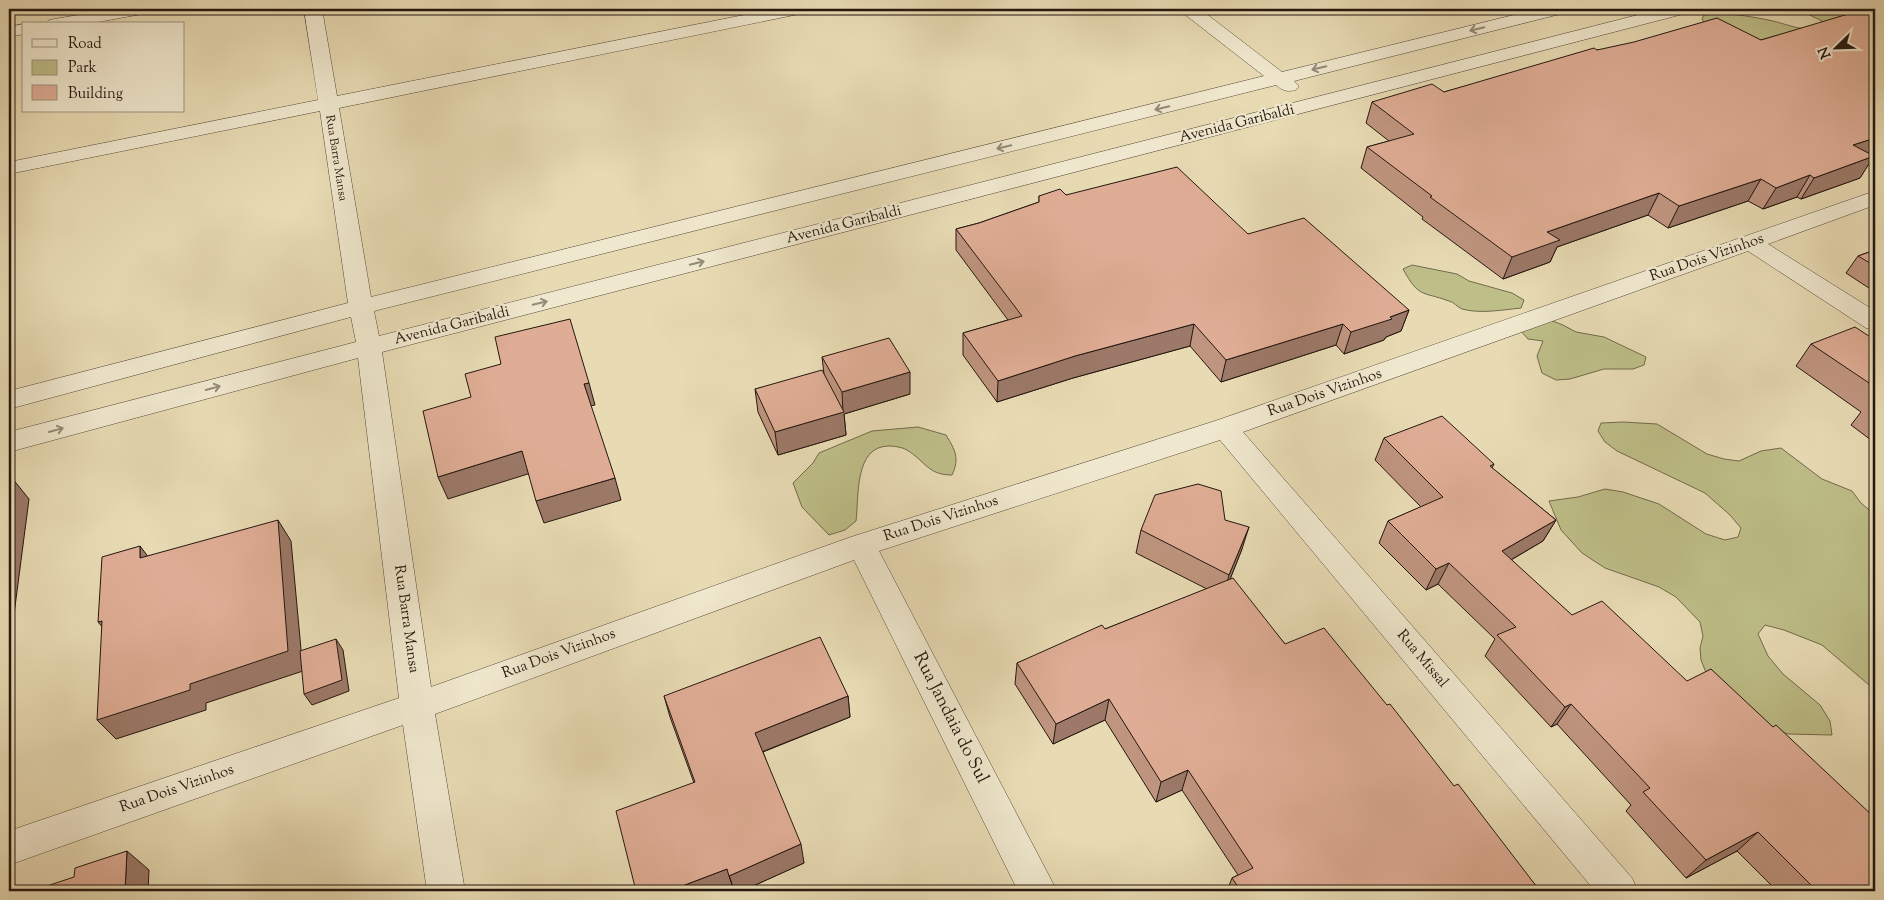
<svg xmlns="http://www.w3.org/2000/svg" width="1884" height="900" viewBox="0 0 1884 900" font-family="'Sorts Mill Goudy',serif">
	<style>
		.green { fill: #bebe88; stroke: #716a4c }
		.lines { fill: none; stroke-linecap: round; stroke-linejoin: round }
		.minor-casing { stroke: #554838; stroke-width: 1 }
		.minor { fill: #f0e8ce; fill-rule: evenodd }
		.wall { fill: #c09580; stroke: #24170f }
		.shaded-wall { fill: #9c7968; stroke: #24170f }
		.building { fill: #dfad95; stroke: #24170f }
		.oneway { stroke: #948a78 }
		.labels { text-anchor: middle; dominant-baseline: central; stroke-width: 4.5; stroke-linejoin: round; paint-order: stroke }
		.far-street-label { font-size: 12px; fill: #24170f; stroke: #f0e8ce }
		.street-label { font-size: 15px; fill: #24170f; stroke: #f0e8ce }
		.near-street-label { font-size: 18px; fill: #24170f; stroke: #f0e8ce }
	</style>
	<rect width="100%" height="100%" fill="#e8dbb4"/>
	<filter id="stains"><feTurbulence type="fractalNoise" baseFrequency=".004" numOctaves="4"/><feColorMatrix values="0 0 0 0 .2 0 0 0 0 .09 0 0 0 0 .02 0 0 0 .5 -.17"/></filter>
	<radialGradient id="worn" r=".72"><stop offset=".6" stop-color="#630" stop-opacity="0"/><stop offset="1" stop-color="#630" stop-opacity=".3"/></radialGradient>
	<path class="green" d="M1797 9H1875V12C1863 12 1847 18 1838 27 1842 41 1862 42 1870 53 1847 59 1829 44 1807 41 1779 36 1717 51 1702 19L1704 15C1721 11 1755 17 1773 21 1790 25 1805 33 1822 26V21Z
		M1412 265 1457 274 1469 281 1512 293 1524 300 1521 308C1502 310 1480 314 1462 309 1457 307 1454 302 1449 301 1421 291 1419 298 1403 269Z
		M1547 319 1563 325 1576 332 1604 337 1646 357 1644 365 1633 369H1604L1570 379 1556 380 1542 373 1537 356 1543 341 1528 339 1520 330Z
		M1623 422 1657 424 1707 454 1724 459 1739 461 1761 451 1781 448 1822 479 1852 491 1861 503 1875 515V690L1822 645 1784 630 1765 625 1758 634 1768 656 1783 674 1820 705 1830 721 1832 735 1788 734 1766 726 1707 675 1701 660 1700 648 1703 636 1700 622 1676 597 1659 587 1605 568 1582 553 1561 530 1549 501 1578 497 1605 489 1623 492 1659 504 1706 534 1725 540 1738 537 1741 528 1730 515 1705 493 1617 451 1605 442 1598 431 1601 423Z
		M918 427 946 435C955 450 960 458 952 475 928 475 926 462 907 450 902 447 894 446 889 446 854 446 859 497 856 521L845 530 829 535 802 507 793 483 813 463 819 453 872 431Z"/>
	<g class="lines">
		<defs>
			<path id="minor" d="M113 9H151L148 13 142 14 87 24H46L49 20 55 19Z
				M304 9H322L337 96 774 9H808L805 13 799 14 339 108 371 297 1264 76 1183 13 1180 9H1200L1282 72 1538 9H1567L1564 13 1294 81 1299 86 1296 90C1287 92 1283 91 1276 85L374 311 379 336 1661 9H1690L1687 13 382 352 431 687 851 537 1215 421 1875 191V205L1768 244 1875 311V330L1866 328 1748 251 1243 432 1632 878 1638 891H1595L1220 440 879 551 1057 891H1018L854 560 435 714 465 891H427L403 725 9 865V831L399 698 358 358 9 452V432L356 342 351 317 9 409V391L348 303 320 111 9 174V162L318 100Z
				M24 24V34L9 37V27Z"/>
		</defs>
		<use href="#minor" class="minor-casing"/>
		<use href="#minor" class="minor"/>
	</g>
	<path class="wall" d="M1875 9V155L1873 156 1860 178 1801 199 1797 197 1763 209 1748 201 1668 228 1648 215 1557 247 1550 262 1503 279 1422 219 1423 217 1361 168 1367 147 1389 141 1366 123 1372 102 1444 92 1597 50 1761 40Z
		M1066 195 1248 234 1409 310 1401 331 1386 337 1384 340 1344 354 1336 345 1221 382 1190 346 1073 378 997 402 963 355V333L1008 320 956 250V229L979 223 1039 202V196Z
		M1875 250V292L1846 273 1858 256Z
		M1875 340V443L1851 425 1861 412 1796 366 1811 344Z
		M822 357 910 394 844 414 846 435 778 455 758 412 755 389 824 374Z
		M1384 438 1494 464 1492 468 1556 520 1543 541 1511 560 1875 891H1777L1737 851 1686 878 1626 811 1631 805 1557 724 1551 727 1485 656 1495 639 1438 584 1426 590 1379 543 1388 521 1421 507 1375 460Z
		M1225 520 1242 549 1230 579 1285 644 1454 786 1540 891H1227L1232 878 1238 875 1182 790 1156 802 1105 720 1053 744 1015 684 1017 663 1105 629 1207 589 1136 553 1141 530Z
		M664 696H848L850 717 763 752 804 863 742 891H734L733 887 723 891H636L694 783 670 717Z"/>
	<path class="shaded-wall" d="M1875 138V155L1840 167 1853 145Z
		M1874 156 1860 178 1801 199 1814 178Z
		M1810 175 1797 197 1763 209 1776 188Z
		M1761 179 1748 201 1668 228 1679 206Z
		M1659 193 1648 215 1557 247 1550 262 1503 279 1512 257 1547 232Z
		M1409 310 1401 331 1386 337 1384 340 1344 354 1351 332Z
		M1194 324 1190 346 1073 378 997 402 998 381 1075 356Z
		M1343 324 1336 345 1221 382 1226 360Z
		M910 372V394L844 414 846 435 778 455 775 432 843 412 842 392Z
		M589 383 595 405 590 406 584 384Z
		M522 451 531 473 448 499 438 477Z
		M12 478 29 499 13 622 9 624V501Z
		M615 478 621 500 544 523 536 501Z
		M278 520 291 541 303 671 206 703V710L116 739 97 720Z
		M1556 520 1543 541 1490 572 1502 551Z
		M1249 527 1242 549 1223 597 1229 575Z
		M140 546 156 567 140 558Z
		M1449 563 1438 584 1426 590 1436 569Z
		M102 621 116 643 98 622Z
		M336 639 343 650 349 691 312 705 304 694Z
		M848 696 850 717 759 753 755 733Z
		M1109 699 1105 720 1053 744 1056 724Z
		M1571 704 1557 724 1551 727 1565 707Z
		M1188 770 1182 790 1156 802 1161 782Z
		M1758 832 1737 851 1686 878 1706 860Z
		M801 844 804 863 742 891H734L729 876Z
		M127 851 149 870 148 891H125Z
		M727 869 733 887 723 891H669Z"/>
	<path class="building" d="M1865 9H1875V138L1853 145 1874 156 1814 178 1810 175 1776 188 1761 179 1679 206 1659 193 1547 232 1560 240 1512 257 1430 197 1432 196 1367 147 1414 134 1372 102 1432 84 1444 92 1594 48 1597 50 1634 42 1717 18 1761 40Z
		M1177 167 1248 234 1304 218 1409 310 1390 317 1392 319 1351 332 1343 324 1226 360 1194 324 1075 356 998 381 963 333 1022 316 956 229 979 223 1039 202V196L1060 189 1066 195Z
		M1875 250V266L1858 256Z
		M570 319 589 383 584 384 615 478 536 501 522 451 438 477 423 411 471 397 465 374 501 364 495 337Z
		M1855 327 1875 340V387L1811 344Z
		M889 338 910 372 842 392 822 357Z
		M822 370 844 412 775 432 755 389Z
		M1875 400V407L1869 403Z
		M1442 416 1494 464 1490 466 1556 520 1502 551 1572 615 1602 601 1687 681 1711 669 1773 727 1776 725 1875 818V891H1817L1758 832 1706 860 1643 792 1650 788 1571 704 1565 707 1497 635 1516 627 1449 563 1436 569 1388 521 1443 497 1384 438Z
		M12 478 9 501V479Z
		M1198 484 1221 491 1225 520 1249 527 1229 575 1141 530 1155 495Z
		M278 520 288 651 190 684V690L97 720 102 621 98 622 102 557 140 546V558Z
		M1233 578 1285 644 1324 628 1387 705 1390 704 1454 786 1458 784 1540 891H1241L1232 878 1253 868 1188 770 1161 782 1109 699 1056 724 1017 663 1102 625 1105 629Z
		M820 637 848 696 755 733 801 844 729 876 727 869 669 891H636L616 811 695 782 664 696Z
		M336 639 342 680 304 694 300 651Z
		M127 851 125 891H32L74 877 75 868Z"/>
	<defs><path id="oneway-shaft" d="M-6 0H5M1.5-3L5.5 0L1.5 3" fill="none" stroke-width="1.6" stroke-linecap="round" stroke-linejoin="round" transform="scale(1.25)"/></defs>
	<g class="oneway">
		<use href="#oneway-shaft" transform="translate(1477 29) rotate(166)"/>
		<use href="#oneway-shaft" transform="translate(1319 68) rotate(166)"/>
		<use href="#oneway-shaft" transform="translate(1162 108) rotate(166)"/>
		<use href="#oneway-shaft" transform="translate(1004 147) rotate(166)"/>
		<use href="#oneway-shaft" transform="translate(697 263) rotate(-14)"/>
		<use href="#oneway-shaft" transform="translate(540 303) rotate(-14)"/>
		<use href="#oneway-shaft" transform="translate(213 388) rotate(-15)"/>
		<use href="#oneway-shaft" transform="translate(56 430) rotate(-15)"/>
	</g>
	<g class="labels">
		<g class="far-street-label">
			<text transform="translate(336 158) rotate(81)">Rua Barra Mansa</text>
		</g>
		<g class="street-label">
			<text transform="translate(1237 124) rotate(-14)">Avenida Garibaldi</text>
			<text transform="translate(844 225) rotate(-14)">Avenida Garibaldi</text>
			<text transform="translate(1707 258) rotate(-19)">Rua Dois Vizinhos</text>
			<text transform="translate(452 326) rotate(-14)">Avenida Garibaldi</text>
			<text transform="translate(1325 393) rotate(-19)">Rua Dois Vizinhos</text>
			<text transform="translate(941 519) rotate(-18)">Rua Dois Vizinhos</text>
			<text transform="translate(406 619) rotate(82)">Rua Barra Mansa</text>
			<text transform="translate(559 654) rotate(-20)">Rua Dois Vizinhos</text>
			<text transform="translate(1422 659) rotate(50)">Rua Missal</text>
			<text transform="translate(177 789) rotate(-19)">Rua Dois Vizinhos</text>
		</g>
		<g class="near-street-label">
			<text transform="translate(950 718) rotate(63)">Rua Jandaia do Sul</text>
		</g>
	</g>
	<rect width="1884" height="900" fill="none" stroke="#e8dbb4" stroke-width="30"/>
	<rect x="10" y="10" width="1864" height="880" fill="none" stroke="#24170f" stroke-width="2.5"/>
	<rect x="15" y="15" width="1854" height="870" fill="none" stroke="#24170f"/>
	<rect x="22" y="22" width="162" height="90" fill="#f0e8ce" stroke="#9e9482"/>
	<rect x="32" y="39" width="25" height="8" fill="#f0e8ce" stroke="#9e9482"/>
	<text x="68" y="48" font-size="15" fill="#24170f">Road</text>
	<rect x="32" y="60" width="25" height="15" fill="#bebe88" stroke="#9e9482"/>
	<text x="68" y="72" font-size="15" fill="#24170f">Park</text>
	<rect x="32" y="85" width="25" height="15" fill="#dfad95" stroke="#9e9482"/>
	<text x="68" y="98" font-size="15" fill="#24170f">Building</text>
	<g transform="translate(1836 48) rotate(247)" stroke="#f0e8ce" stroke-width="4" paint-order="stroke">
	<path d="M0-4L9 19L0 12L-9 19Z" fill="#24170f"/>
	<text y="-8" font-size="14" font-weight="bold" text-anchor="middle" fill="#24170f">N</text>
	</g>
	<rect width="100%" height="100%" filter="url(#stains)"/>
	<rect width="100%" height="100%" fill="url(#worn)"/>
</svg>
